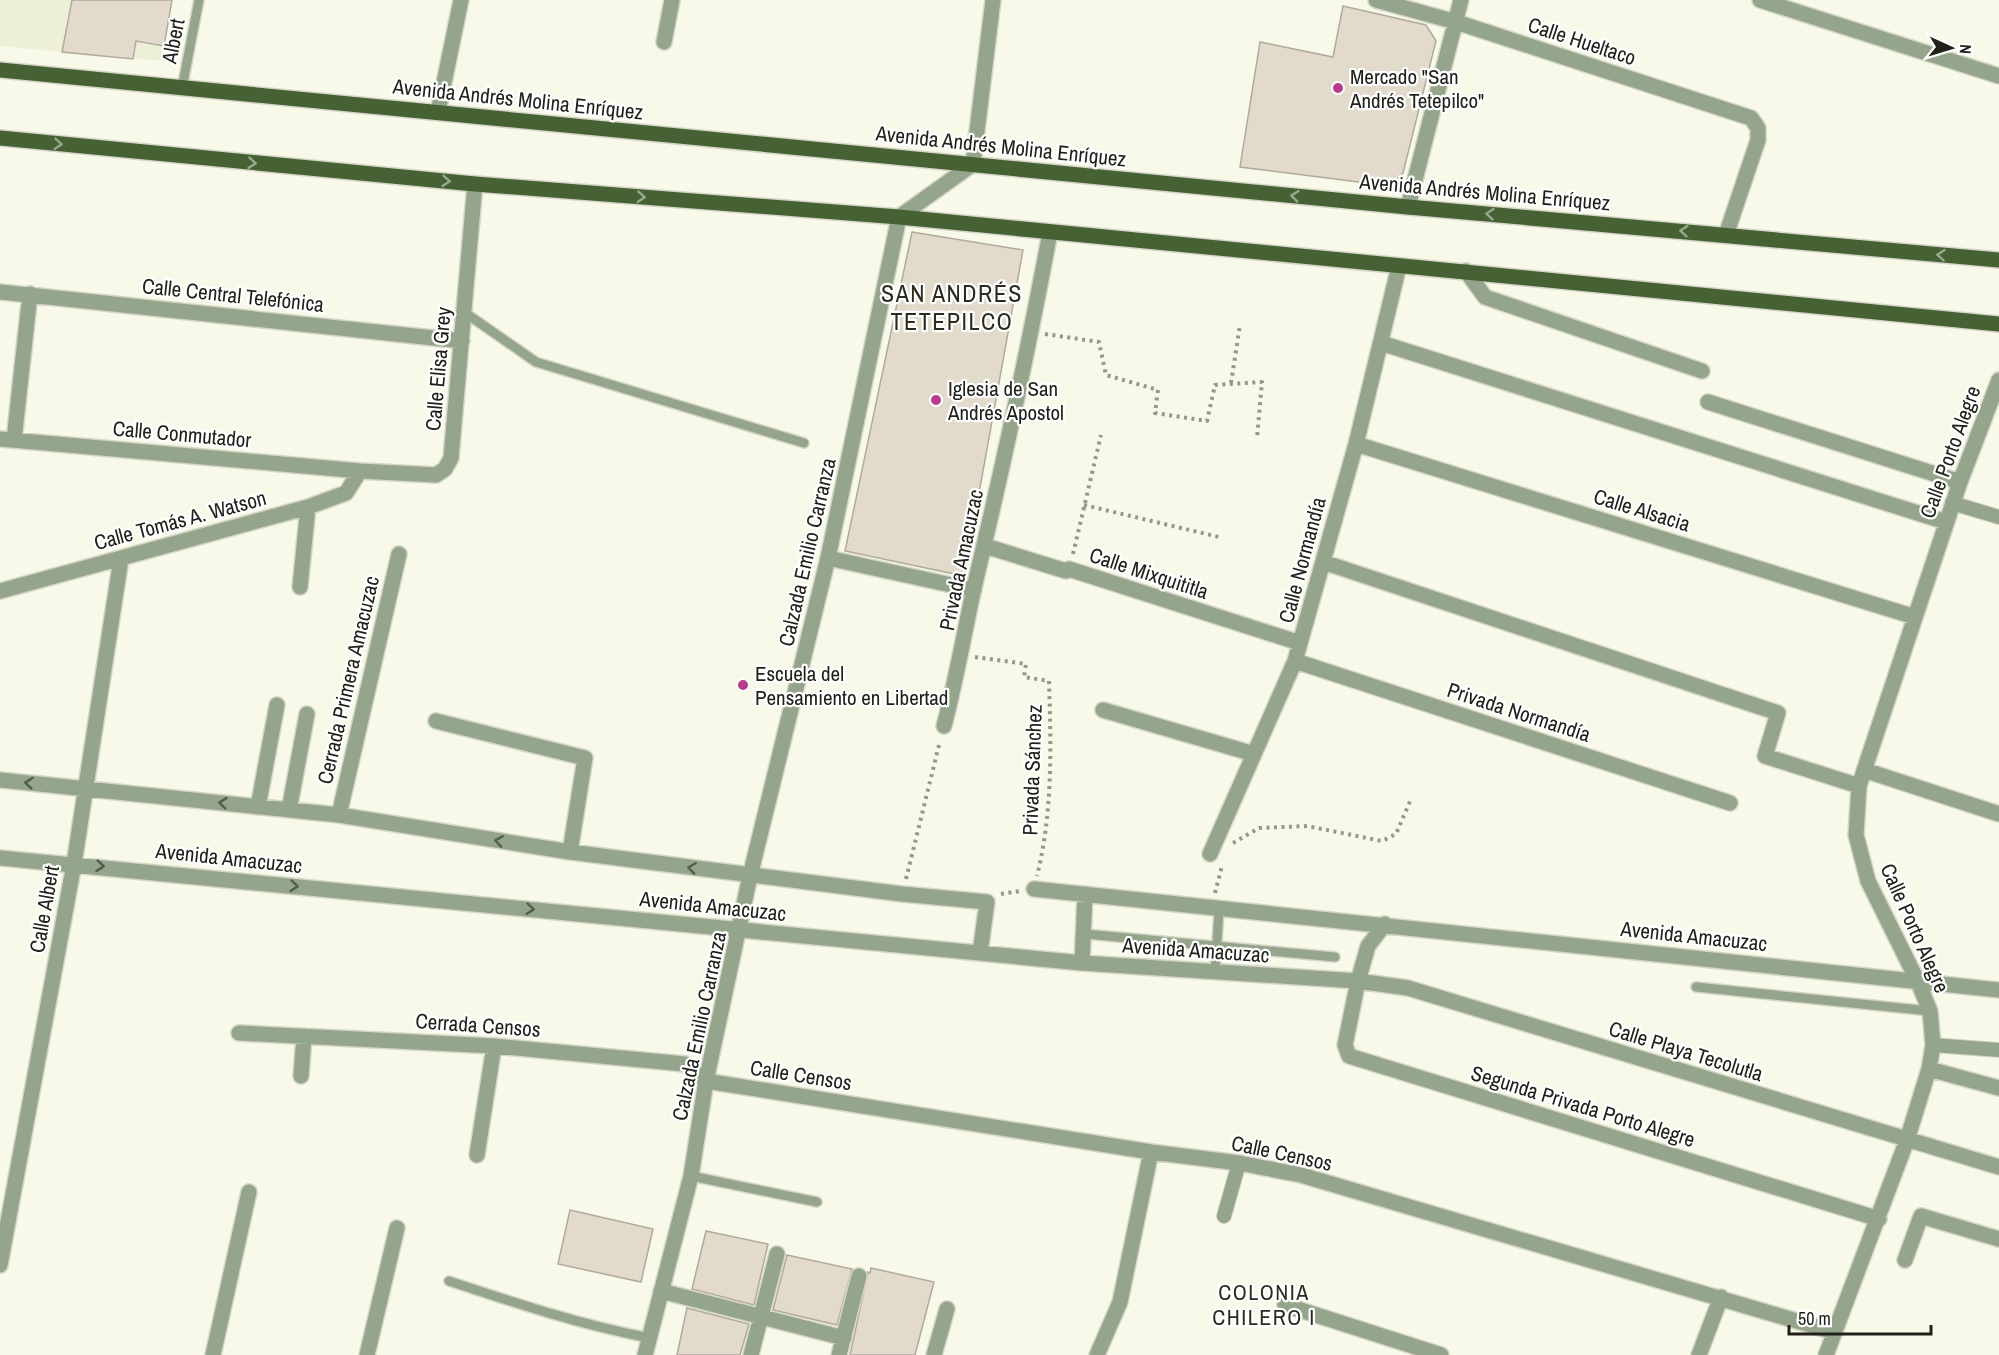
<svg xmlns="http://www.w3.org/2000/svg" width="1999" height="1355" viewBox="0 0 1999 1355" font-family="'Archivo Narrow',sans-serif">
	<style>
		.built { fill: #eeefd7 }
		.building { fill: #e2dbcc; stroke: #b1aa9c; stroke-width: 1.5 }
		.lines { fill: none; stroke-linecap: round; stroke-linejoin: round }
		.service-casing { stroke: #d5d6c8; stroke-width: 12 }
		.pedestrian-casing { stroke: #d5d6c8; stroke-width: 16 }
		.minor-casing { stroke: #d5d6c8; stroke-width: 18 }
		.tertiary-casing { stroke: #d5d6c8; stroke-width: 18 }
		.primary-casing { stroke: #d5d6c8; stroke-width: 18 }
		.path { stroke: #96978b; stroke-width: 4; stroke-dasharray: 3 4.5; stroke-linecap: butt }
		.service { stroke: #95a58c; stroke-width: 9 }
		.pedestrian { stroke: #95a58c; stroke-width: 14 }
		.minor { stroke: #95a58c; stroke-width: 15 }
		.tertiary { stroke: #95a58c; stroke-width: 15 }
		.primary { stroke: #466134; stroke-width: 15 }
		.oneway { stroke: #99a88f }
		.oneway2 { stroke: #555c4e }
		.poi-dot { fill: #b93c8b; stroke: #fff; stroke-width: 2 }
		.labels { text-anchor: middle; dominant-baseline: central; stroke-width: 4.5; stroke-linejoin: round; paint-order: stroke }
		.street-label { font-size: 21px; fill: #20211b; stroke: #fff }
		.poi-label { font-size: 21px; fill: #20211b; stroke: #fff; text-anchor: start }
		.neighbourhood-label { font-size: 22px; letter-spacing: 1.5px; fill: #2a2a1e; stroke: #fff }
		.quarter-label { font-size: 24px; letter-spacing: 1.5px; fill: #2a2a1e; stroke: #fff }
	</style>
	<rect width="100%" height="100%" fill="#f8f9e9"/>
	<path class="built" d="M0 0H172L161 61 0 46Z"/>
	<path class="building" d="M72 0H172L164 46 136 41 133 59 62 52Z
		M1343 6 1426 25 1436 41 1403 173 1394 183 1382 185 1240 167 1260 42 1333 57Z
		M912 232 1023 250 964 576 845 551Z
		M570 1210 653 1229 641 1282 558 1264Z
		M706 1231 768 1244 754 1305 692 1289Z
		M787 1255 852 1269 837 1325 773 1310Z
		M871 1268 934 1282 915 1355H850L868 1272 870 1273Z
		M687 1308 749 1324 740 1355H677Z"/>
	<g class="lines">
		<defs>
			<path id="service" d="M182 88 199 0
				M464 312 536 362 804 443
				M1085 934 1335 957
				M1215 973 1219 910
				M1696 987 1930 1011
				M691 1176 817 1202
				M449 1281C515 1303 581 1325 650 1338"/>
			<path id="pedestrian" d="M1952 503 1999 517
				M1933 1045 1999 1050
				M1224 1216 1239 1163"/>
			<path id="minor" d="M1376 0 1456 22 1751 118 1758 128V140L1726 235
				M1760 0 1999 76
				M664 42 672 0
				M438 112 461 0
				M973 164 993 0
				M1408 207 1461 0
				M1466 271 1485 297 1702 371
				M0 292 462 341
				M1381 343 1946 522
				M1708 402 1960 482
				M0 439 360 471 436 475 445 469 451 458 475 184
				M14 440 30 294
				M1356 444 1915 617
				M985 546 1066 571 1069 569 1300 643
				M828 558 974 590
				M1323 562 1778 713 1765 756 1859 786
				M300 587 308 507
				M0 591 308 507 346 493 360 471
				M1295 661 1730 803
				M1103 710 1254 754
				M436 721 585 758 570 852
				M944 726C956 680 964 634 974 588 1002 470 1028 352 1050 232
				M1864 770 1999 814
				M0 780 339 815 570 852 902 894 987 902 980 953
				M258 807 277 705
				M289 810 307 714
				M339 815 399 554
				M1210 854 1295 661 1356 444 1399 266
				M0 858 1082 963 1358 981 1408 988 1999 1167
				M1034 889 1999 990
				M1385 924 1368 946 1358 981 1345 1045 1349 1056 1879 1219
				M1082 963 1085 894
				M239 1033 494 1046 685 1064 706 1081 1151 1152 1239 1163 1301 1175 1834 1332
				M1929 1069 1999 1088
				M301 1076 304 1036
				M477 1155 494 1046
				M1905 1260 1921 1216 1999 1239
				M0 1265 74 864 121 559
				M661 1291 844 1338
				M1285 1305 1441 1355
				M213 1355 249 1192
				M367 1355 397 1228
				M751 1355 777 1254
				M839 1355 859 1276
				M934 1355 947 1309
				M1097 1355 1120 1302 1151 1152
				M1699 1355 1721 1297
				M1826 1355 1907 1140 1929 1069 1933 1045 1930 1011 1918 982 1868 881 1856 835 1859 786 1960 482 1999 380"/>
			<path id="tertiary" d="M645 1355 691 1176 706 1081 750 876 828 558 899 217 973 164"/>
			<path id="primary" d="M0 70 1408 207 1999 260
				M0 138 475 184 899 217 1999 324"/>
		</defs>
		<use href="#service" class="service-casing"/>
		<use href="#pedestrian" class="pedestrian-casing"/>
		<use href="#minor" class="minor-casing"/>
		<use href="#tertiary" class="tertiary-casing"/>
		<use href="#primary" class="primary-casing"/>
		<path class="path" d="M1045 334 1099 342 1106 375 1158 390 1155 413 1207 421 1215 385 1262 382 1257 438
			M1231 383 1240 325
			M1084 505 1219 537
			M1073 554 1101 435
			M975 657 1026 664 1024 677 1049 681C1051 747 1053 811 1037 876
			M1233 843 1259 828 1307 826 1382 841 1396 834 1411 799
			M906 879 940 741
			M1215 893 1222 866
			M1001 894 1020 891"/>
		<use href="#service" class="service"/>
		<use href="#pedestrian" class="pedestrian"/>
		<use href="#minor" class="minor"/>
		<use href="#tertiary" class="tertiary"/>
		<use href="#primary" class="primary"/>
	</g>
	<defs><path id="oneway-chevron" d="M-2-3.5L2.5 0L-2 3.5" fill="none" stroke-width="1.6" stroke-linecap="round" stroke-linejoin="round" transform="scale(1.5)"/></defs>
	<g class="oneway">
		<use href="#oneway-chevron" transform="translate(58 144) rotate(5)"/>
		<use href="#oneway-chevron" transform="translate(252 163) rotate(5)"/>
		<use href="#oneway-chevron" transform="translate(446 181) rotate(5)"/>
		<use href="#oneway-chevron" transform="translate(1295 196) rotate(-174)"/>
		<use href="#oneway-chevron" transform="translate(641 197) rotate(4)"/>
		<use href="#oneway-chevron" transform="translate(1490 214) rotate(-175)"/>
		<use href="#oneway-chevron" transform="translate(1684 231) rotate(-175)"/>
		<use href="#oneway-chevron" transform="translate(1941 255) rotate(-175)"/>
	</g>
	<g class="oneway2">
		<use href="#oneway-chevron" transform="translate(29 783) rotate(-174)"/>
		<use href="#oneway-chevron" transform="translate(223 803) rotate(-174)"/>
		<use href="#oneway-chevron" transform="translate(499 841) rotate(-171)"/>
		<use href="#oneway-chevron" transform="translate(100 866) rotate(6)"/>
		<use href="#oneway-chevron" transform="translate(692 868) rotate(-172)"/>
		<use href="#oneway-chevron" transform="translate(294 886) rotate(6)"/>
		<use href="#oneway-chevron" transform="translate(530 909) rotate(6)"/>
	</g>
	<g class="poi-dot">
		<circle cx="1338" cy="88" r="6"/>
		<circle cx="936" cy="400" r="6"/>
		<circle cx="743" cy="685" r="6"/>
	</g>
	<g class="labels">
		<g class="street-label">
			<text transform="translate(173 41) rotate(-79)">Albert</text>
			<text transform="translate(1582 41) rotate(18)">Calle Hueltaco</text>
			<text transform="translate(518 99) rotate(6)">Avenida Andrés Molina Enríquez</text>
			<text transform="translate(1001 146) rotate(6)">Avenida Andrés Molina Enríquez</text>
			<text transform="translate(1485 192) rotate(5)">Avenida Andrés Molina Enríquez</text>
			<text transform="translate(233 295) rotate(6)">Calle Central Telefónica</text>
			<text transform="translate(438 369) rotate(-85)">Calle Elisa Grey</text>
			<text transform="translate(182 434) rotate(5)">Calle Conmutador</text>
			<text transform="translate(1950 452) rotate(-70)">Calle Porto Alegre</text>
			<text transform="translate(1642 510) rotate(17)">Calle Alsacia</text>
			<text transform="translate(180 520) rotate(-15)">Calle Tomás A. Watson</text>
			<text transform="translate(807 552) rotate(-77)">Calzada Emilio Carranza</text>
			<text transform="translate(961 560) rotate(-78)">Privada Amacuzac</text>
			<text transform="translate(1302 560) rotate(-75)">Calle Normandía</text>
			<text transform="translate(1149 573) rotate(18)">Calle Mixquititla</text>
			<text transform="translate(348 680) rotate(-77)">Cerrada Primera Amacuzac</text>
			<text transform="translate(1519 712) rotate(18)">Privada Normandía</text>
			<text transform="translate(1032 770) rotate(-88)">Privada Sánchez</text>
			<text transform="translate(229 858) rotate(6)">Avenida Amacuzac</text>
			<text transform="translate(713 906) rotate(6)">Avenida Amacuzac</text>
			<text transform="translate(44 909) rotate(-80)">Calle Albert</text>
			<text transform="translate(1915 928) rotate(66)">Calle Porto Alegre</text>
			<text transform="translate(1694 936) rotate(6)">Avenida Amacuzac</text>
			<text transform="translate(1196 950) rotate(4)">Avenida Amacuzac</text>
			<text transform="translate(478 1025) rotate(4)">Cerrada Censos</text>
			<text transform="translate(699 1026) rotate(-78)">Calzada Emilio Carranza</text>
			<text transform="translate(1686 1051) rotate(17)">Calle Playa Tecolutla</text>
			<text transform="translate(801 1075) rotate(9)">Calle Censos</text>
			<text transform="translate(1583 1106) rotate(17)">Segunda Privada Porto Alegre</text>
			<text transform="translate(1282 1153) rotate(12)">Calle Censos</text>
		</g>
		<g class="poi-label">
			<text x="1350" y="76">Mercado "San<tspan x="1350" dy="24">Andrés Tetepilco"</tspan></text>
			<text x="948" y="388">Iglesia de San<tspan x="948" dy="24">Andrés Apostol</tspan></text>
			<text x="755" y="673">Escuela del<tspan x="755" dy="24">Pensamiento en Libertad</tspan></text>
		</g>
		<g class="neighbourhood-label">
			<text x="1264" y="1292">COLONIA<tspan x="1264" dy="25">CHILERO I</tspan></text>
		</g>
		<g class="quarter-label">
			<text x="952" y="293">SAN ANDRÉS<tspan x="952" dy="28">TETEPILCO</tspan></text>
		</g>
	</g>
	<g transform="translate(1951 48) rotate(94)" stroke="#ffffff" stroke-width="4.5" paint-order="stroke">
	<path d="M0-4.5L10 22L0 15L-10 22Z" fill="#20211b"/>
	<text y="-9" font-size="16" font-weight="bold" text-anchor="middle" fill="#20211b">N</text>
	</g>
	<path d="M1789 1325v9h142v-9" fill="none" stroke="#20211b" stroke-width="3"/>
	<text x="1798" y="1325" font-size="18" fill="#20211b" stroke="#ffffff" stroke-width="4.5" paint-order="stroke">50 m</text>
</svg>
